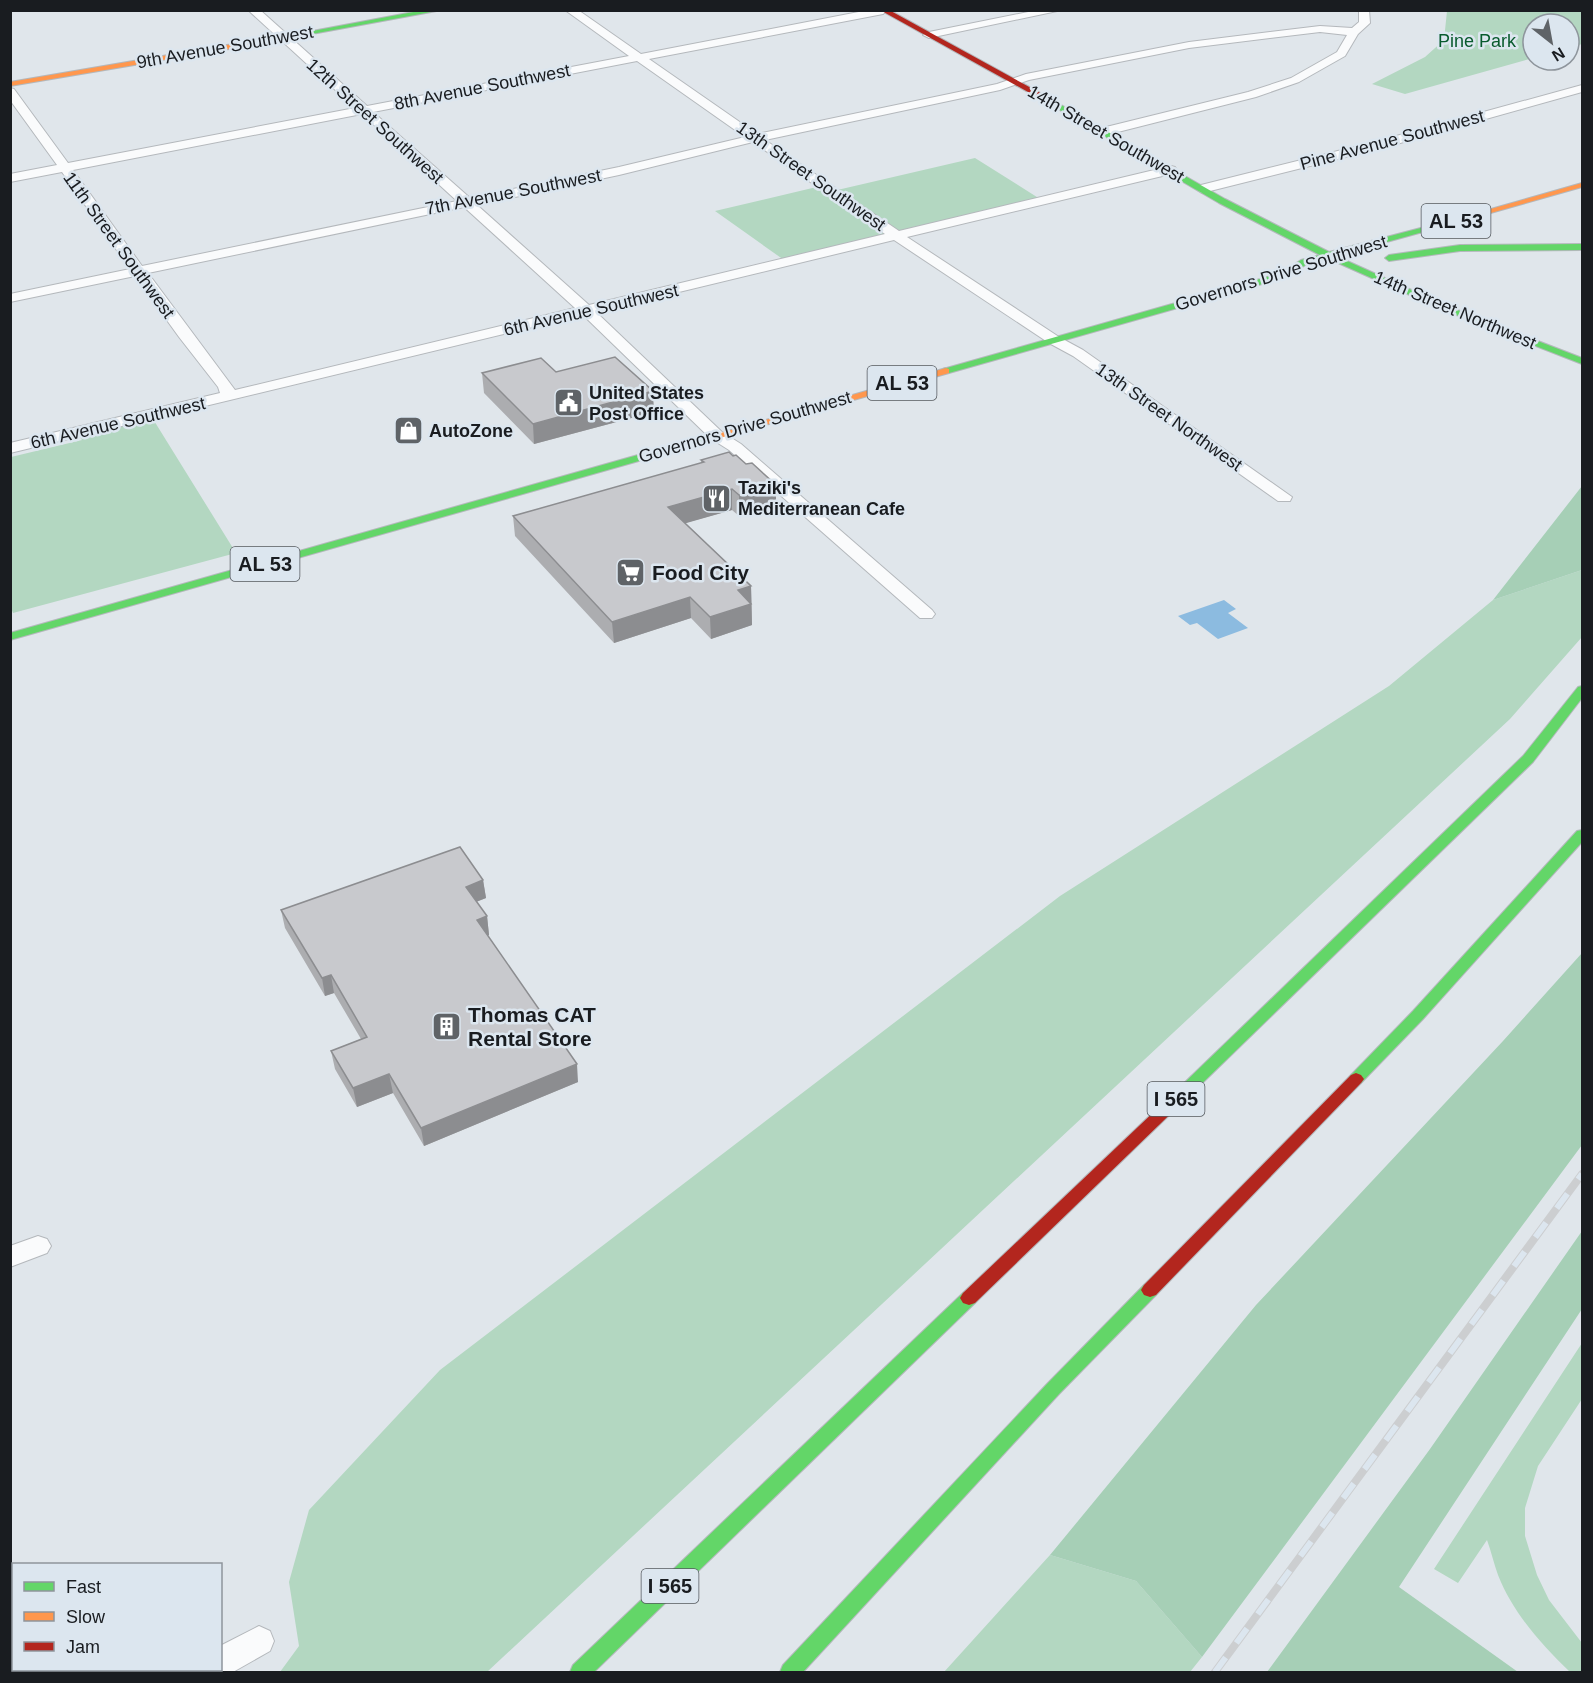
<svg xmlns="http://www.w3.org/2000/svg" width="1593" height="1683" viewBox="0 0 1593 1683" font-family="Arial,sans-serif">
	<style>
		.green { fill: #b3d7c1 }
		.forest { fill: #a6cfb6 }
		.water { fill: #8cbbe0 }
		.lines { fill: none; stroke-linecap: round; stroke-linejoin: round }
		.street-casing { stroke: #b4b8bc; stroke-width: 2 }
		.fast-casing { stroke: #b4b8bc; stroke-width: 2 }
		.slow-casing { stroke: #b4b8bc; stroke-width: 2 }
		.jam-casing { stroke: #b4b8bc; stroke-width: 2 }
		.street { fill: #fafbfc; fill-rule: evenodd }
		.fast { fill: #63d668; fill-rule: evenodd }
		.slow { fill: #ff974d; fill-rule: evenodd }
		.jam { fill: #b3261e; fill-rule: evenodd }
		.rail-casing { stroke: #ccced0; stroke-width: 8 }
		.rail { stroke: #dce6ef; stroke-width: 6; stroke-dasharray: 18; stroke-linecap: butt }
		.wall { fill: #acadb0 }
		.shaded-wall { fill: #8c8d90 }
		.building { fill: #c8c9cd; stroke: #8c8d90; stroke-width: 1.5 }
		.labels { text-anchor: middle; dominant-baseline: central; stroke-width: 5; stroke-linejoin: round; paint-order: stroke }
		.far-park-label { font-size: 18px; fill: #095b2e; stroke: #dce6ef }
		.far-street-label { font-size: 18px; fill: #191c20; stroke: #dce6ef }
		.far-poi-label { font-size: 18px; font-weight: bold; fill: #191c20; stroke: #dce6ef; text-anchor: start }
		.shield { fill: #dce6ef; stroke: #54595e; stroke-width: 1.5 }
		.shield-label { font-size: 20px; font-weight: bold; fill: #191c20 }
		.poi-label { font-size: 21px; font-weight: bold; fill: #191c20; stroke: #dce6ef; text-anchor: start }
	</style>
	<rect width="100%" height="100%" fill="#e0e6eb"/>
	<path class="green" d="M1447 11H1582V44L1569 48V24H1533V58L1405 94 1372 84 1425 57 1444 40Z
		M975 158 1040 199 784 260 715 211 825 185 833 191Z
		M148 411 236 553 13 613 11 608V457L82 440 74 429Z
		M1582 570V637L1510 719 487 1672H280L299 1646 289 1582 309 1510 440 1370 1060 896 1389 686 1493 600Z
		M1582 1343V1399L1538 1466 1525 1508V1536L1537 1575 1549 1600 1582 1643V1672H1570C1541 1644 1513 1613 1498 1575 1494 1564 1491 1551 1487 1540L1458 1583 1434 1569Z
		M1050 1555 1136 1581 1202 1657 1190 1672H944Z"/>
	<path class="forest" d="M1582 486V570L1493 600Z
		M1582 953V1145L1202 1657 1136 1581 1050 1555 1256 1305 1503 1041Z
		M1582 1231V1309L1399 1587 1518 1672H1267L1430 1449Z"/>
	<path class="water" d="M1224 600 1236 609 1228 613 1248 628 1218 639 1197 623 1190 625 1178 616Z"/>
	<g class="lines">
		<defs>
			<path id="street" d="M248 10H260L367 106 629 56 565 10H578L641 54 869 10H888L883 14 649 59 757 134 997 84 1026 74 1189 42 1320 26 1352 28 1359 22V10H1369L1370 23 1358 34 1345 56 1299 82 1256 97 1106 135 1102 134V128L1248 92 1291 78 1337 52 1347 35 1320 32 1189 48 1029 80 1000 90 765 140 899 231 1171 166 1175 167 1177 170 1175 173 907 237 1059 337 1083 350 1292 497 1290 501H1278L1073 356 1049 343 894 240 596 312 722 432 741 444 932 610 935 614 932 618H920L729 450 710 438 583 315 10 453V443L220 393 218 387 179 337 135 276 10 302V294L130 269 62 172 10 182V174L57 165 10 100V88L14 89 68 163 355 108ZM637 61 745 137 619 167 470 198 373 112ZM362 114 457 201 142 266 73 170ZM753 142 885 234 589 305 477 205 619 175ZM464 207 575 308 235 390 148 273Z
				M1038 10H1062L929 38 923 35 929 32Z
				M1582 85V92L1386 147 1202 193 1196 189 1197 186 1378 141Z
				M38 1236 47 1239 51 1246 47 1253 10 1267V1246Z
				M259 1626 270 1631 274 1641 270 1651 233 1672H209L207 1670H220V1646Z"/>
			<path id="fast" d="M424 10H442L274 41 270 39Z
				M1049 98 1225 199 1329 252 1459 218V222L1336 256 1447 306 1582 358V364L1441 309 1327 258 1307 264 1287 277 949 373H943V369L1281 273 1301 260 1320 255 1219 203 1046 102V98Z
				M1582 244V250L1460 251 1389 261 1385 258 1389 255 1460 245Z
				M705 436 709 437V441L10 640V633Z
				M1582 686V698L1533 762 1189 1096H1179L1176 1092 1179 1088 1523 756 1578 687Z
				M1582 830V842L1423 1019 1361 1083H1351L1348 1079 1351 1075 1413 1011 1577 831Z
				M1150 1283 1156 1285 1159 1290 1156 1295 1059 1394 803 1672H780L783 1665 1047 1384 1144 1285Z
				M969 1291 975 1293 978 1298 975 1303 594 1672H570L573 1665 963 1293Z"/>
			<path id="slow" d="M274 37 278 39 277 41 10 86V82Z
				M1582 183V187L1459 222 1452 220Z
				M946 368 949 369V373L709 441 705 442 700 439Z"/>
			<path id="jam" d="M880 10H889L1053 100 1046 102Z
				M1356 1073 1361 1075 1364 1079 1361 1083 1156 1295 1150 1297 1144 1295 1141 1290 1144 1285 1351 1075Z
				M1184 1086 1189 1088 1192 1092 1189 1096 975 1303 969 1305 963 1303 960 1298 963 1293 1179 1088Z"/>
		</defs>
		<use href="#street" class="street-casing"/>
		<use href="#fast" class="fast-casing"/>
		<use href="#slow" class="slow-casing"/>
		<use href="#jam" class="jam-casing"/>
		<use href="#street" class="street"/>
		<use href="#fast" class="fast"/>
		<use href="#slow" class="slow"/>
		<use href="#jam" class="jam"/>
		<defs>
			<path id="rail" d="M1215 1672 1582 1174"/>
		</defs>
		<use href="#rail" class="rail-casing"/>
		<use href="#rail" class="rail"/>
	</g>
	<path class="wall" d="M556 372 654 412 534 444 484 393 482 373Z
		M733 456 776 485V505L739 516 732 510 685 523 751 586 752 625 711 639 691 618 614 643 515 536 513 516 701 463V460Z
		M483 880 486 898 476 902 487 916 489 935H487L578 1082 424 1146 393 1093 357 1107 335 1069 331 1051 361 1039 334 993 325 996 285 928 281 910Z"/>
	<path class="shaded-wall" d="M653 391 654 412 534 444 533 424Z
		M776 485V505L739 516V495Z
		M732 489V510L669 528 668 507Z
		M751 586 752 625 711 639 710 617 738 590Z
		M690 597 691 618 614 643 612 622Z
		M483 880 486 898 468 905 466 887Z
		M487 916 489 935 479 938 477 920Z
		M331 975 334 993 325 996 322 978Z
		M577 1064 578 1082 424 1146 421 1128Z
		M389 1074 393 1093 357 1107 353 1088Z"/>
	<path class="building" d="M615 357 653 391 533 424 482 373 541 358 556 372Z
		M729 452 733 456 736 455 746 464 752 463 776 485 739 495 732 489 668 507 751 586 738 590 751 604 710 617 690 597 612 622 513 516 704 462 701 460Z
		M460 847 483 880 466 887 487 916 477 920 577 1064 421 1128 389 1074 353 1088 331 1051 367 1037 331 975 322 978 281 910Z"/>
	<defs>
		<symbol id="civic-square" viewBox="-11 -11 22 22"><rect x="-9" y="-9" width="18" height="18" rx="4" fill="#5f6367" stroke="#dce6ef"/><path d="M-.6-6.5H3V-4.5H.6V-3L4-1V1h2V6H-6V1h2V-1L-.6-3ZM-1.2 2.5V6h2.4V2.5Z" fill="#fff"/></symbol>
		<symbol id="shop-square" viewBox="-11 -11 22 22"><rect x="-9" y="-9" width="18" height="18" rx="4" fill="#5f6367" stroke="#dce6ef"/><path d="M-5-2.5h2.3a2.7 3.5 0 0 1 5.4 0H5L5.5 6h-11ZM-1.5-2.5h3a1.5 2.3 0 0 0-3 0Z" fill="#fff"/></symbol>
		<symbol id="restaurant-square" viewBox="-11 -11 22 22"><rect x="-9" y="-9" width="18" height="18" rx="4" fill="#5f6367" stroke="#dce6ef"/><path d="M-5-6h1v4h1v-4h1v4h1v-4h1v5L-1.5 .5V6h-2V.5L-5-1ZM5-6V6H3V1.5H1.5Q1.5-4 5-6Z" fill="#fff"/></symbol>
		<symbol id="supermarket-square" viewBox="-11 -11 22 22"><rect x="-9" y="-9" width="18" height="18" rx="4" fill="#5f6367" stroke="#dce6ef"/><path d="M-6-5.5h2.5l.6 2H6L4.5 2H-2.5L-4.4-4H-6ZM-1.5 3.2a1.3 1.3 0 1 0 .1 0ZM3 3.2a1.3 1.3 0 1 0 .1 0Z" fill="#fff"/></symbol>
		<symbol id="building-square" viewBox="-11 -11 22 22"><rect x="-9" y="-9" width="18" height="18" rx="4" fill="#5f6367" stroke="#dce6ef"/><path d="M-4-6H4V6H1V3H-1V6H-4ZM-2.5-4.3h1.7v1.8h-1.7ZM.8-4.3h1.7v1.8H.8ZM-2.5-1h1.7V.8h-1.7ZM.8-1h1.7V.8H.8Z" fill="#fff"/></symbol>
	</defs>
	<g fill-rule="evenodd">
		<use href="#civic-square" x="552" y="386" width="33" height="33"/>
		<use href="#shop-square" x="392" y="414" width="33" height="33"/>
		<use href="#restaurant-square" x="700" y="482" width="33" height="33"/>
		<use href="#supermarket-square" x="614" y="556" width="33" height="33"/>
		<use href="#building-square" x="430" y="1010" width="33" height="33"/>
	</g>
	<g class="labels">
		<g class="far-park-label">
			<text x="1477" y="41">Pine Park</text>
		</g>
		<g class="far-street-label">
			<text transform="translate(225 47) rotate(-10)">9th Avenue Southwest</text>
			<text transform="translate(482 87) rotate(-11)">8th Avenue Southwest</text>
			<text transform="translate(375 121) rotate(42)">12th Street Southwest</text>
			<text transform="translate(1106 134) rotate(30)">14th Street Southwest</text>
			<text transform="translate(1392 140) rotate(-15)">Pine Avenue Southwest</text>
			<text transform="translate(811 176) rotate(35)">13th Street Southwest</text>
			<text transform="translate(513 192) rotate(-11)">7th Avenue Southwest</text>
			<text transform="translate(119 245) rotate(54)">11th Street Southwest</text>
			<text transform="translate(1281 273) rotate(-17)">Governors Drive Southwest</text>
			<text transform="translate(591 310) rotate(-13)">6th Avenue Southwest</text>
			<text transform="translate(1455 310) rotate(23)">14th Street Northwest</text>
			<text transform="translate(1169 417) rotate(35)">13th Street Northwest</text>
			<text transform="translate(118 423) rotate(-13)">6th Avenue Southwest</text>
			<text transform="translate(745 427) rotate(-16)">Governors Drive Southwest</text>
		</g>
		<g class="far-poi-label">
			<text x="589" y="393">United States<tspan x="589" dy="21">Post Office</tspan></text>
			<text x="429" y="431">AutoZone</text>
			<text x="738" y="488">Taziki's<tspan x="738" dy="21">Mediterranean Cafe</tspan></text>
		</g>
		<g class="shield">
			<rect x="1421.5" y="204" width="69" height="34" rx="4.5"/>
			<rect x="867.5" y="366" width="69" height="34" rx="4.5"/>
			<rect x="230.5" y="547" width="69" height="34" rx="4.5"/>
			<rect x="1147.5" y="1082" width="57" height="34" rx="4.5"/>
			<rect x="641.5" y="1569" width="57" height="34" rx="4.5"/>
		</g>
		<g class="shield-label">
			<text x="1456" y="221">AL 53</text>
			<text x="902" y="383">AL 53</text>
			<text x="265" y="564">AL 53</text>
			<text x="1176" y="1099">I 565</text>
			<text x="670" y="1586">I 565</text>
		</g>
		<g class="poi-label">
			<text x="652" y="572">Food City</text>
			<text x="468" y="1014">Thomas CAT<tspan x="468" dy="24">Rental Store</tspan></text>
		</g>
	</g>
	<rect width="1593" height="1683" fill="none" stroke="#191c20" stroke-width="24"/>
	<rect x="12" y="1563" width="210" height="108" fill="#dce6ef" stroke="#8e959c" stroke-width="1.5"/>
	<rect x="24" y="1582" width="30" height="9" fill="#63d668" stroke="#8e959c" stroke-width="1.5"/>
	<text x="66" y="1593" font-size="18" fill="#191c20">Fast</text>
	<rect x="24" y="1612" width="30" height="9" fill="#ff974d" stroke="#8e959c" stroke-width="1.5"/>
	<text x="66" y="1623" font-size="18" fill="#191c20">Slow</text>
	<rect x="24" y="1642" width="30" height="9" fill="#b3261e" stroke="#8e959c" stroke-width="1.5"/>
	<text x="66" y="1653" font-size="18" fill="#191c20">Jam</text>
	<g transform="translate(1551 42) rotate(149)"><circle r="28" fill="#dce6ef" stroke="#8e959c" stroke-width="1.5"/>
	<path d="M0-4.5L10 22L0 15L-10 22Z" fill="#5f6367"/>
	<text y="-9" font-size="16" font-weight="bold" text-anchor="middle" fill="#191c20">N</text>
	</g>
</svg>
